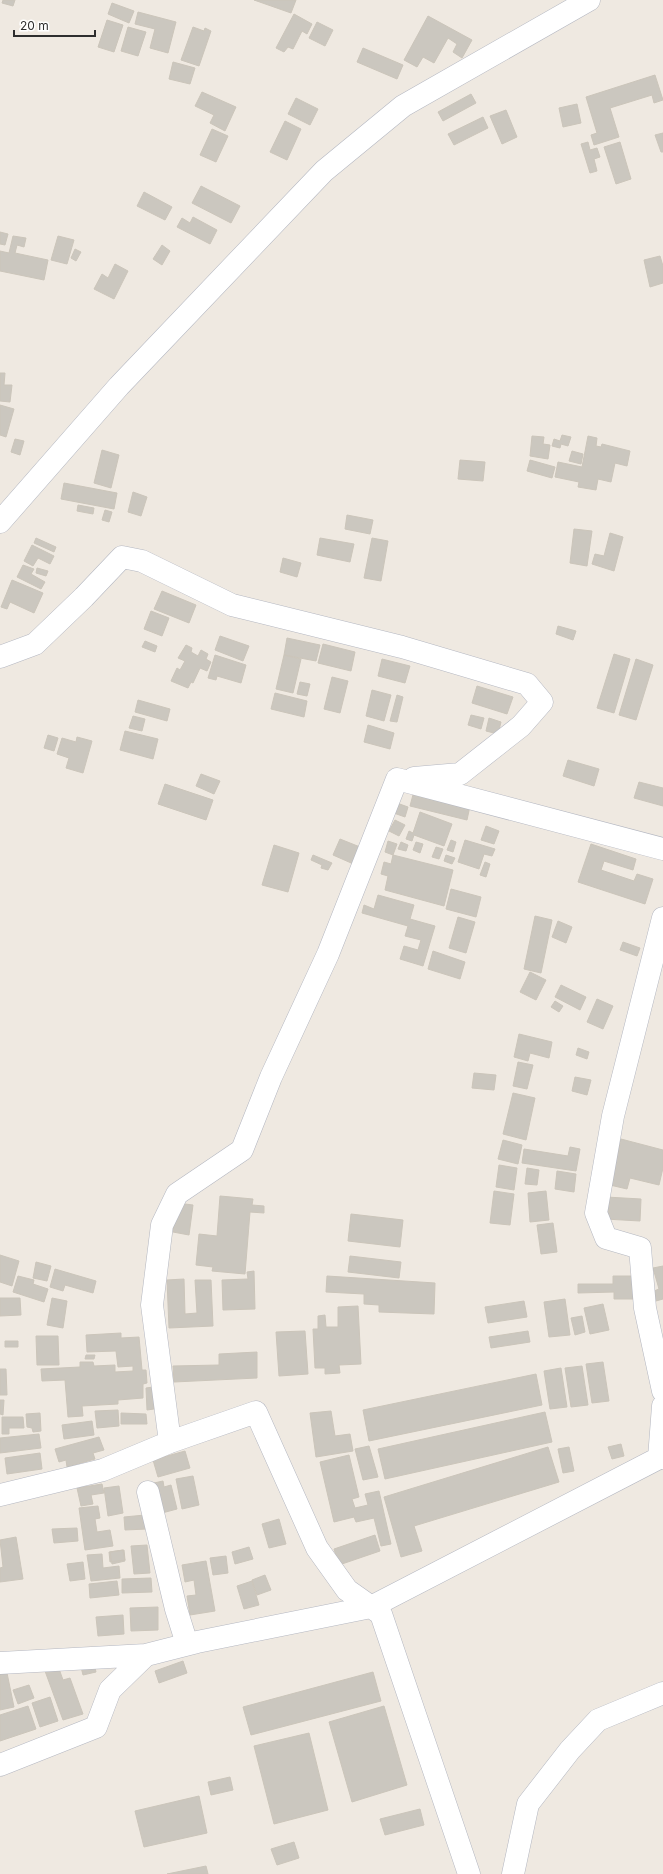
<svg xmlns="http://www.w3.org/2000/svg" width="663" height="1874" viewBox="0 0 663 1874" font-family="Inter,sans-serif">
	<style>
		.building { fill: #cbc7bf; stroke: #cbc5ba }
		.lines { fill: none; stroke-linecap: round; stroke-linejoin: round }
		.minor-casing { stroke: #b4b7c1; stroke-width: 23 }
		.minor { stroke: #fff; stroke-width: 22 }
	</style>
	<rect width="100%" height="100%" fill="#efe9e1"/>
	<path class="building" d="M3 0H15L13 6 2 3Z
		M254 0H296L291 13Z
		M112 3 134 11 129 23 108 14Z
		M138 12 176 22 168 53 150 48 155 29 135 24Z
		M294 14 312 24 307 34 302 31 293 49 288 47 284 52 276 48Z
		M428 16 472 40 462 58 453 52 457 44 448 38 434 63 423 57 417 67 404 60Z
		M107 20 123 25 114 52 98 47Z
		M317 22 333 30 325 46 309 38Z
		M128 27 146 32 138 56 121 51Z
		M193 27 204 31 205 28 211 31 199 66 181 60Z
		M363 48 403 65 397 79 357 62Z
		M173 62 195 68 190 84 169 79Z
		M655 75 663 100 654 103 652 95 610 108 619 137 594 145 591 135 597 133 586 97Z
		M202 92 236 107 225 131 210 123 214 115 195 106Z
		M471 94 476 103 443 121 438 112Z
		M296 98 318 109 310 125 288 114Z
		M577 104 581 123 563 127 559 108Z
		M506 110 517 137 502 144 490 116Z
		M483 117 488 128 454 145 448 134Z
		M285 121 301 129 287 160 270 152Z
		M212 129 228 136 216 162 200 155Z
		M663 133V152H661L655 135Z
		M588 142 590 150 597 148 600 157 594 159 597 171 590 173 581 144Z
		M620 142 631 179 616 184 604 147Z
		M201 186 240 206 231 223 192 203Z
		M144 192 172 207 165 220 137 206Z
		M193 217 217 230 210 244 177 227 182 218 190 223Z
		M0 232 8 234 5 245 0 244Z
		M13 236 26 238 24 247 17 245 15 253 48 260 44 280 0 271V251L9 253Z
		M58 236 74 240 67 264 51 260Z
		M162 245 170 251 162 265 153 259Z
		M75 249 81 252 76 261 71 258Z
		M660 256 663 266V283L650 287 644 260Z
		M115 264 128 271 114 299 94 289 102 274 108 278Z
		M0 373H5L4 385H12L10 402 0 401Z
		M0 405 14 409 6 437 0 435Z
		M562 435 571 437 568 446 561 444 560 448 552 446 554 439 560 441Z
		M532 436 544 437 543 444 550 445 548 459 530 456Z
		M588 436 597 438 596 446 601 447 602 444 630 451 627 466 615 463 611 482 598 479 596 490 578 487 579 482 555 477 558 462 582 467Z
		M15 439 24 441 20 455 11 452Z
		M102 450 119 455 111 488 94 483Z
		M572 451 583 454 581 464 569 461Z
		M460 460 485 462 483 481 458 479Z
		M530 460 555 467 552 478 527 471Z
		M64 483 117 493 114 509 61 499Z
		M133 492 147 497 141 516 128 512Z
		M78 505 94 508 93 514 77 511Z
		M105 510 112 512 109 522 102 520Z
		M347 515 373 520 370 534 345 529Z
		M574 529 592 531 587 566 570 563Z
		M610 533 623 537 614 571 592 564 595 554 604 556Z
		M36 538 56 547 54 552 34 543Z
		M320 538 354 544 350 562 317 555Z
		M372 538 388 541 381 581 364 578Z
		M32 545 54 556 50 564 38 558 33 566 24 561Z
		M283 558 301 563 297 577 280 572Z
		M23 565 34 569 31 574 45 582 41 589 17 577Z
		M37 568 48 571 46 576 36 573Z
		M12 580 43 593 34 613 10 602 7 609 1 607Z
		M162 591 196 605 189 623 154 609Z
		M151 611 169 618 162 636 144 629Z
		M558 626 576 631 573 640 556 634Z
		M220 636 249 646 243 661 215 650Z
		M287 638 320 645 316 661 284 655Z
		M145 641 157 646 155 652 142 647Z
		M323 644 355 652 351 671 318 663Z
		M186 645 192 648 191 652 198 656 201 650 208 654 206 659 211 662 207 671 200 668 193 683 191 682 188 688 171 681 177 668 180 670 185 661 178 658Z
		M614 654 630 659 614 713 597 708Z
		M215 655 246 665 241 683 217 676 216 680 208 678Z
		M284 655 301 659 293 693 276 689Z
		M382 659 410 666 405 683 378 676Z
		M636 659 653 665 636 720 619 715Z
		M332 677 348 681 340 713 324 709Z
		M300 682 310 684 307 696 297 694Z
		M477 686 513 697 507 714 472 703Z
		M372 690 391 695 384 721 366 716Z
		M275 693 307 701 304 717 271 709Z
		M397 695 403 697 397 722 390 721Z
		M138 700 170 709 167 721 135 712Z
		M471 715 484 718 481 729 468 725Z
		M133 716 145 719 142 731 129 728Z
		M489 718 501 722 498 734 486 731Z
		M368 725 394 733 390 749 364 742Z
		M125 731 158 739 153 759 120 750Z
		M48 735 58 738 54 751 44 748Z
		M77 737 92 741 83 773 66 768 69 758 57 754 62 738 76 742Z
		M568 760 599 769 594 786 563 776Z
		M201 774 220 781 214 794 196 786Z
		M639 782 663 788V806L634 798Z
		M165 784 213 800 206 820 158 804Z
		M414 791 470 806 467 820 410 806Z
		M394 802 408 807 405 817 391 812Z
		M420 812 452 824 444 846 414 835 412 841 406 839 409 831 413 833Z
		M395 820 405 825 399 836 389 831Z
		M486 826 499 831 494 844 481 840Z
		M340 839 365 849 358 866 333 855Z
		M451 840 456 842 453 852 447 850Z
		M465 840 495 849 492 856 484 854 479 869 458 862Z
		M388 841 397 844 393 855 385 852Z
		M401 842 408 845 406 851 398 849Z
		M416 842 423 844 420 853 413 850Z
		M591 844 636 859 633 870 604 861 601 870 634 881 637 874 653 879 645 904 578 882Z
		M274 845 299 853 288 892 262 885Z
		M436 847 443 849 439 859 432 857Z
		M313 855 332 863 328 870 321 868 322 865 311 860Z
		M393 855 453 870 444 906 385 890 388 876 381 874 384 862 391 864Z
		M446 855 455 858 452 864 444 861Z
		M485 862 490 864 486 877 480 875Z
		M451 889 481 897 476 917 446 909Z
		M378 895 414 905 410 919 435 926 423 966 400 959 404 946 418 950 421 940 405 936 408 926 362 913 364 905 374 909Z
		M535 916 552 920 541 973 524 969Z
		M458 917 475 922 466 953 449 948Z
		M558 921 572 927 566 943 552 937Z
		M623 942 640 948 637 956 620 950Z
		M433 951 465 962 460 979 428 969Z
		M530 972 546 980 536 1000 520 992Z
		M561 985 586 997 580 1010 555 997Z
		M597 999 613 1006 603 1029 587 1022Z
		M555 1001 563 1006 559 1012 551 1007Z
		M519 1034 552 1042 549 1058 530 1053 528 1061 514 1057Z
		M578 1048 589 1052 587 1059 576 1055Z
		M518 1062 533 1065 527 1089 513 1086Z
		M474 1073 496 1075 494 1090 472 1088Z
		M575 1077 591 1080 587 1095 572 1091Z
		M513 1093 535 1098 526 1140 503 1134Z
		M621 1139 663 1150V1168L659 1185 630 1178 627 1189 610 1185Z
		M503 1140 522 1145 518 1164 498 1159Z
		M570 1147 580 1149 576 1171 522 1163 524 1149 568 1156Z
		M499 1165 517 1168 514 1190 496 1187Z
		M527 1168 539 1170 537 1185 525 1184Z
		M557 1171 576 1174 574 1192 555 1189Z
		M494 1191 514 1194 510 1225 490 1223Z
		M546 1191 549 1220 530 1222 528 1193Z
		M220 1196 253 1199 252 1205 264 1206V1213L250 1212 245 1274 212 1271 213 1267 196 1265 199 1234 217 1236Z
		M606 1197 641 1199 640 1221 605 1219Z
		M177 1203 193 1205 189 1235 173 1232Z
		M351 1214 403 1220 400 1247 348 1241Z
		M553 1223 557 1252 541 1254 537 1225Z
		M0 1255 19 1261 12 1286 0 1282Z
		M350 1256 401 1262 399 1278 348 1272Z
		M36 1262 51 1266 47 1281 33 1278Z
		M663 1266V1299L656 1301 654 1291 659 1289 653 1268Z
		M55 1269 96 1281 93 1293 65 1285 63 1291 50 1287Z
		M254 1271 255 1309 223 1310 222 1280 248 1279 247 1272Z
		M18 1276 34 1280 33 1284 48 1289 44 1302 13 1292Z
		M327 1276 435 1283 434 1314 379 1312V1305L364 1304V1294L326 1292Z
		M613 1276H633V1299H614V1292L578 1293V1284H613Z
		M184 1279 185 1314 197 1313 195 1280H211L213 1326 169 1328 167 1280Z
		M0 1298H20L21 1315 0 1316Z
		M52 1298 67 1301 63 1328 47 1325Z
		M565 1299 570 1335 549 1337 544 1302Z
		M524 1301 527 1317 488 1323 485 1307Z
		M603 1304 609 1330 590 1334 584 1308Z
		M358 1306 361 1364 339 1365 340 1373 325 1374V1368H315L313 1329H318V1316L325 1315 326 1327H338V1307Z
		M582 1316 585 1332 575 1335 571 1318Z
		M305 1331 308 1374 279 1376 276 1332Z
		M528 1331 530 1342 491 1348 489 1337Z
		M121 1333V1338L139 1337 142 1370H146L147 1383 143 1384V1398L118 1400V1404L82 1406 83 1416 68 1417 65 1380 42 1381 41 1369 80 1367V1362H93L94 1366 115 1365V1372L133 1371V1366L118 1367 116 1351 87 1352 86 1335Z
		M36 1336H58L59 1365H37Z
		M5 1341H18V1347H5Z
		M257 1352V1378L174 1382 173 1366 219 1365V1354Z
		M86 1355H95L94 1359H85Z
		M603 1362 609 1401 592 1403 586 1364Z
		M582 1366 588 1405 571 1407 565 1368Z
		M561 1368 567 1407 550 1409 544 1371Z
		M0 1369H6L7 1395H0Z
		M536 1374 542 1405 369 1441 363 1410Z
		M153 1387 154 1409 147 1410 146 1388Z
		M0 1400H4L3 1415 0 1414Z
		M118 1410 119 1426 97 1428 95 1411Z
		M331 1411 335 1436 350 1434 353 1451 316 1457 310 1413Z
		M545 1412 552 1442 385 1479 378 1449Z
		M40 1413 41 1431 33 1432 32 1428 27 1427 26 1414Z
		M121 1413 146 1414 147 1424H121Z
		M2 1417H23L24 1428H9V1434H2Z
		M92 1421 94 1435 64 1439 62 1425Z
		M39 1434 41 1448 0 1453V1438Z
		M99 1437 104 1450 93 1453 95 1459 67 1467 66 1460 59 1462 55 1449Z
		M621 1444 624 1456 612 1459 608 1447Z
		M369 1446 378 1477 363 1480 355 1449Z
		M548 1447 559 1482 414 1526 422 1551 401 1557 384 1497Z
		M569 1447 574 1471 563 1473 558 1449Z
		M185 1451 190 1468 158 1477 153 1460Z
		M40 1453 42 1469 7 1474 5 1458Z
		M349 1455 359 1497 352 1499 355 1508 368 1505 365 1494 379 1491 391 1544 381 1546 374 1518 356 1522 354 1517 334 1522 320 1462Z
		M193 1476 199 1505 182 1509 176 1479Z
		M163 1481 164 1487 171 1485 177 1509 162 1513 154 1483Z
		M102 1484 104 1493 91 1495 93 1504 81 1506 77 1488Z
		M119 1486 123 1513 108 1516 104 1488Z
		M98 1506 100 1518 95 1519 97 1532 110 1530 113 1546 85 1550 79 1508Z
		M145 1515 147 1529 125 1530 124 1517Z
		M279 1519 286 1544 269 1548 262 1524Z
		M77 1528 78 1541 54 1543 52 1529Z
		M375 1535 380 1551 339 1565 334 1549Z
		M16 1537 23 1579 0 1582V1568L3 1567 0 1540Z
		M147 1545 150 1573 134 1574 131 1546Z
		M249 1547 253 1559 235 1564 232 1552Z
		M123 1550 125 1561 112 1564 110 1552Z
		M124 1550 125 1560 110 1562 109 1552Z
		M102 1554 103 1568 119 1566 120 1578 91 1581 87 1555Z
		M226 1556 228 1573 213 1575 210 1558Z
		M206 1561 215 1611 190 1615 187 1596 196 1595 194 1580 185 1582 182 1565Z
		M83 1562 85 1579 70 1581 67 1564Z
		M265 1575 271 1590 257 1595 252 1580Z
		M151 1578 152 1592 122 1593V1579Z
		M117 1581 119 1595 90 1598 89 1584Z
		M252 1581 259 1605 244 1609 237 1586Z
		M158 1607V1630L131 1631 130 1608Z
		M123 1615 124 1634 98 1636 96 1617Z
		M93 1660 96 1672 83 1675 80 1663Z
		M183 1661 187 1673 159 1683 155 1671Z
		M58 1666 63 1680 70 1678 83 1714 63 1720 45 1671Z
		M373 1672 381 1701 251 1735 243 1707Z
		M7 1673 14 1707 0 1710V1674Z
		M29 1685 34 1698 18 1704 13 1690Z
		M50 1697 58 1721 40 1727 32 1703Z
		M28 1706 36 1729 0 1741V1715Z
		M384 1706 407 1785 352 1802 329 1722Z
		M309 1733 328 1810 274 1824 254 1746Z
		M230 1777 233 1790 211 1795 208 1782Z
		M199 1796 207 1833 144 1847 135 1811Z
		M420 1809 424 1825 385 1835 380 1819Z
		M294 1842 299 1858 277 1865 271 1849Z
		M206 1866 208 1874H167Z"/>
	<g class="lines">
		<defs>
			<path id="minor" d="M0 522 119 386 324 171 403 106 589 0
				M0 657 35 644 84 597 122 557 142 561 232 605 402 647 527 684 542 702 521 726 460 774 414 778
				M663 918 613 1116 596 1213 606 1238 640 1248 645 1308 663 1391
				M170 1442 152 1305 162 1225 177 1194 242 1150 271 1077 328 954 397 779 663 849
				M659 1458 663 1406
				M148 1492 176 1609 187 1644
				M0 1495 103 1470 170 1442 256 1412 317 1548 347 1590 381 1614 469 1874
				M0 1663 146 1655
				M0 1765 96 1727 110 1690 146 1655 197 1642 371 1607 659 1458H663
				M513 1874 528 1804 570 1750 598 1720 663 1693"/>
		</defs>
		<use href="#minor" class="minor-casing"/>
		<use href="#minor" class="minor"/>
	</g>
	<path d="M14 30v6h81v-6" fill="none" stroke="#2e2e2e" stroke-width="2"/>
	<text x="20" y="30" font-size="12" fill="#2e2e2e" stroke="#ffffff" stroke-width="3" paint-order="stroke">20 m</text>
</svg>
